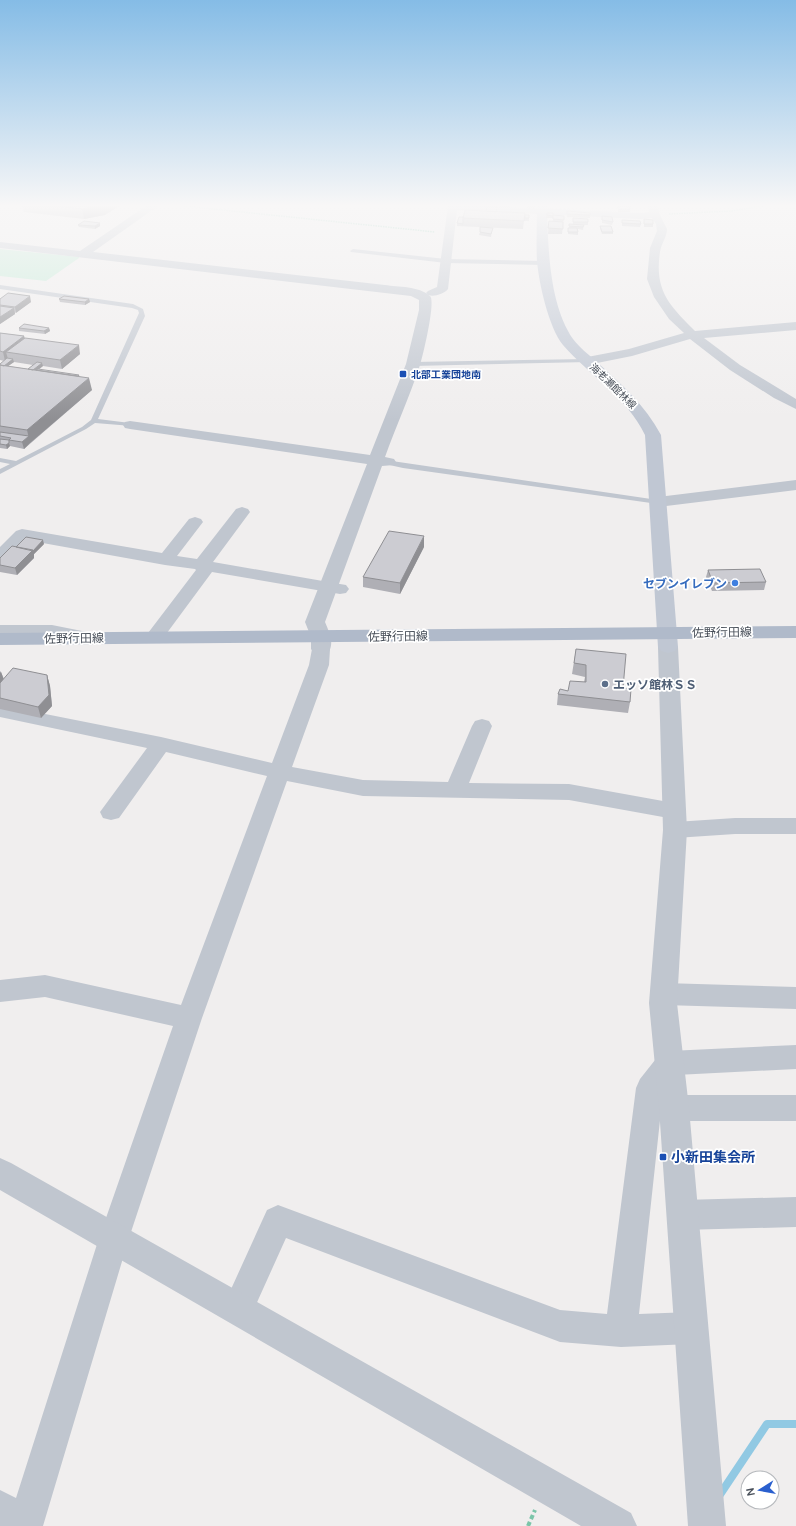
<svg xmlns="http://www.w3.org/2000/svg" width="796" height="1526" viewBox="0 0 796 1526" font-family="Ubuntu,'Noto Sans JP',sans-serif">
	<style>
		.green { fill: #c0ead5 }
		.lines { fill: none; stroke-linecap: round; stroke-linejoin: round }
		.stream { stroke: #91c9e3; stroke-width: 8 }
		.path-far1 { stroke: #7bc5a9; stroke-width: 1.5; stroke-dasharray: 1.5 1; stroke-linecap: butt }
		.path { stroke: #7bc5a9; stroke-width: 4; stroke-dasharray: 4.5 3; stroke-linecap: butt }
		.service { fill: #c0c6cf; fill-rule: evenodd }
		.minor { fill: #c0c6cf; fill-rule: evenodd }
		.tertiary { fill: #c0c6cf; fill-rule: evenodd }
		.secondary { fill: #c0c7d3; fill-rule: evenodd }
		.primary { fill: #b0baca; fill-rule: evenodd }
		.wall { fill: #afafb5; fill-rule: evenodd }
		.shaded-wall { fill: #8f8f93 }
		.building { fill: #ccccd2; stroke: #8f8f93 }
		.transit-dot { fill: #1a4fb4; stroke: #fff; stroke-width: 1.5 }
		.shop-dot { fill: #3f7fe0; stroke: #fff; stroke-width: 1.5 }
		.service-dot { fill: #5c6f8a; stroke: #fff; stroke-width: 1.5 }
		.labels { text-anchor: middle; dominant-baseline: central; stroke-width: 3.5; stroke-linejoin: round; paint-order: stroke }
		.far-transit-label { font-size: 10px; font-weight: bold; fill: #164399; stroke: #fff; text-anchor: start }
		.far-street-label { font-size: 10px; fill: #484f59; stroke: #fff }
		.shop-label { font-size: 12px; font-weight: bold; fill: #366cbe; stroke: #fff; text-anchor: end }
		.street-label { font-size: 12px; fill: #484f59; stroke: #fff }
		.service-label { font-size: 12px; font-weight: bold; fill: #4e5e75; stroke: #fff; text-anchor: start }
		.near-transit-label { font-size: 14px; font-weight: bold; fill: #164399; stroke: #fff; text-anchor: start }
	</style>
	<rect width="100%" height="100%" fill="#f0eeee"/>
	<path class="green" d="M0 249 79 257V258L46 281 0 276Z"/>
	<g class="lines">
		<path class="stream" d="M719 1496 767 1424H796"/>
		<path class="path-far1" d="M184 206 435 232
			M669 214 731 211 763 206"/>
		<path class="path" d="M528 1526 535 1510"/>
		<path class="service" d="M353 249 446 259 544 261 547 263 544 265 446 263 351 252 350 251Z
			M0 285 133 304 143 309 145 316 98 419 130 423 132 424V426L95 423 86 429 0 474V469L10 464 0 462V458L16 461 82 427 91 420 139 313 138 310 132 308 0 289Z
			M587 359 590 361 589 362 413 366 410 364 413 362Z
			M385 460 658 500 662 502 658 504 403 468 385 464Z"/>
		<path class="minor" d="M448 206H493L640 213 649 212 648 206H658L660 215 667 229C667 237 661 244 660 252 654 291 670 306 695 331L796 322V330L704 338 740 365 796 399V409L774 398 730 370 690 339 632 356 587 365 582 364 581 361 582 358 629 349 684 333 669 319 654 297 647 279 650 248 657 231 656 224 652 218 640 219 457 210 448 289C444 294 434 297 428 295L426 293 428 291 437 287Z
			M796 480V490L658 507 652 505 650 502 652 499 658 497Z
			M242 507 248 509 250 512 213 562 340 584 346 585 349 589 346 593 340 594 212 572 161 641 154 643 147 641 145 637 196 570 195 569 165 565 26 540 6 560 0 561V547L16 531 22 529 162 553 189 519 195 517 201 519 203 522 177 556 197 559 236 509Z
			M0 625H52L97 634 99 638 97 642 90 644 52 635H0Z
			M321 643 328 645 330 649 329 665 292 767 363 780 448 782 472 726 475 721 482 719 489 721 492 726 469 783 569 784 674 803 682 805 685 811 682 817 674 819 569 800 363 796 287 781 202 1018 129 1238 43 1526H0V1490L16 1498 99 1238 173 1026 45 997 0 1002V980L45 975 181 1005 267 776 166 752 119 818 111 820 103 818 100 812 147 748 0 717V705L161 737 272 763 309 665 312 649 314 645Z
			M735 818H796V834H735L675 838 667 836 664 830 667 824 675 822Z
			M664 983 796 987V1009L664 1005 655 1002 651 994 655 986Z
			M796 1045V1069L676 1075 663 1092 662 1104 664 1099 674 1095H796V1121H674L664 1117 661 1111 639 1314 691 1312 702 1317 707 1328 702 1339 691 1344 621 1347 560 1342 286 1238 249 1320 238 1325 227 1320 222 1309 267 1210 278 1205 560 1310 607 1314 636 1088 640 1079 659 1055 669 1051Z
			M796 1197V1227L682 1230 671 1225 667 1215 671 1205 682 1200Z"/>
		<path class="tertiary" d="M146 206H158L93 252 385 285C398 287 419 286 430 296 436 301 423 355 420 365 410 396 396 426 385 457L394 459 396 462 394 465 382 466 325 622C329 632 335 643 328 653L321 655 314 653 311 649V637L305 622 367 464 130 429 125 428 123 425 125 422 130 421 370 455 406 364 419 310V300L411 296 385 293 0 248V242L80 251Z
			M668 641 675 643 678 647 687 830 677 1003 689 1108 726 1526H688L659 1108 649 1003 663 830 658 647 661 643Z
			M0 1158 11 1163 631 1513 637 1526H581L0 1190Z"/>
		<path class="secondary" d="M537 206H547C548 247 549 304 573 339 579 347 589 355 597 362 621 384 645 405 661 435L678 647 675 651 668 653 661 651 658 647 645 435C627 397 590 376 563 345 549 328 539 284 537 261 536 243 537 224 537 206Z"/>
		<path class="primary" d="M796 626V638L0 645V633Z"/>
	</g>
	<path class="wall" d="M22 206H119L105 215 84 219 24 212Z
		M482 206H497V207Z
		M499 206H510V208H499Z
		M527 206H535V209H527Z
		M618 206 630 209V212H618Z
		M567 211 590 213V218L567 217Z
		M497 212 529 215V221H524L523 229 457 226V223L463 217Z
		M547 213 553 216H564L562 234H548L549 221H553V216V218H546Z
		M602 216 613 222 612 225 602 223Z
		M573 218 588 219V225H584L583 230 578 229V235L568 234V228H569V224H573Z
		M644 219 653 224V227H644Z
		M622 220 641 224 640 227 622 226Z
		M78 225 100 226 95 229 79 227Z
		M600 226 613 232V234H602L600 228Z
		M492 231 491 237 479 235 480 232Z
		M0 299 31 302 15 313V314L0 324Z
		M59 299H89L90 302 85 305 60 302Z
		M19 328H49L50 331 45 334 19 331Z
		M0 333 24 336 25 338 80 354 62 369 43 366 38 370 79 375 80 377 92 390 24 449 10 446 7 449 0 448V364L4 361 0 360ZM14 362 33 365 28 369 8 366Z
		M44 544 34 554V558L17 575 0 572V558L16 547Z
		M424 547 400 594 363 587V577Z
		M708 570 766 582 764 590 712 591 706 577Z
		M576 649 623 688 630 702 628 713 557 705 558 694 568 691 584 682 585 677 572 674Z
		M0 671 1 672 4 679 47 675 50 686 52 706 41 718 0 709Z"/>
	<path class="shaded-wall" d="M94 206H119L105 215 84 219 82 209Z
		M100 223V226L95 229V226Z
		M30 296 31 302 16 313 15 307Z
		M89 299 90 302 85 305V302Z
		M14 308 15 314 0 324V317Z
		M49 328 50 331 45 334 44 331Z
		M24 336 26 345 6 352 8 359 5 361 3 352Z
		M79 345 80 354 62 369 60 360Z
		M13 359 14 362 1 371 0 368Z
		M42 363 43 366 26 379 25 376Z
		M89 378 92 390 30 443 27 430Z
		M29 436 30 443 24 449 22 442Z
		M9 443 10 446 7 449 6 445Z
		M424 536V547L400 594V583Z
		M43 540 44 544 34 554V558L17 575 15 568Z
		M1 672 5 683 0 688V673Z
		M47 675 50 686 52 706 41 718 38 707Z"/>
	<path class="building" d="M58 206H97L82 209Z
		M618 206H630V209H618Z
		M487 207H497L496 212 486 211Z
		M465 210 525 213 524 221 463 218Z
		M567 211 590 213V215L567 214Z
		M547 213H553V216L547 215Z
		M525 215H529V218H525Z
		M553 215 564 216V220L553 219Z
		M602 216 612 217 613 222 602 220Z
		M459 217H463V224L457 223Z
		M573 218 588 219V222H573Z
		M644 219 653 220V224H644Z
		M622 220 640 221 641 224 622 223Z
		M84 221 100 223 95 226 78 225Z
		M549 221 563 222V229L548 228Z
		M569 224 584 225 583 227 569 226Z
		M600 226H611L613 232H602Z
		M480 227 493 228 491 234 480 232Z
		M568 228H577L578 232H568Z
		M8 293 30 296 15 307 0 305V299Z
		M64 296 89 299 85 302 59 299Z
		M0 306 14 308 0 317Z
		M24 324 49 328 44 331 19 328Z
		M0 333 24 336 3 352 0 351Z
		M25 338 79 345 60 360 6 352Z
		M7 358 13 359 4 366 0 365V364Z
		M37 362 42 363 33 370 28 369Z
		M0 365 89 378 27 430 0 426Z
		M38 369 79 375 78 376 36 370Z
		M0 432 29 436 22 442 9 440 11 438 0 436Z
		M0 439 9 440V443L6 445 0 444Z
		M389 531 424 536 400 583 363 577Z
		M26 537 43 540 33 551 16 547Z
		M12 546 33 550 15 568 0 565V558Z
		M760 569 766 582 713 583 708 570Z
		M576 649 626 654 623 688 631 689 630 702 558 694 560 689 568 691 570 681 586 682V665L574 663Z
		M13 668 47 675 49 695 38 707 0 698V683Z"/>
	<linearGradient id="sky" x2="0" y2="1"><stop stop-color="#85bce6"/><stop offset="0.49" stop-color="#f8f7f7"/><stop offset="1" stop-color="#f8f7f7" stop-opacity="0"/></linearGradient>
	<rect width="796" height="420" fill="url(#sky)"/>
	<g class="transit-dot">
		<rect x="399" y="370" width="8" height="8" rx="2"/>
		<rect x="659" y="1153" width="8" height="8" rx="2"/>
	</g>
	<circle class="shop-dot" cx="735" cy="583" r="4"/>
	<circle class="service-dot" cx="605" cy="684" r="4"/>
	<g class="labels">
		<g class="far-transit-label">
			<text x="411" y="374">北部工業団地南</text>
		</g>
		<g class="far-street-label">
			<text transform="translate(613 386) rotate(44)">海老瀬館林線</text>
		</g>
		<g class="shop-label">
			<text x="727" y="583">セブンイレブン</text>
		</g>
		<g class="street-label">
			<text transform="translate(722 632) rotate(-1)">佐野行田線</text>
			<text transform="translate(398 636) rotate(-1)">佐野行田線</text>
			<text transform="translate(74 638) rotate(-1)">佐野行田線</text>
		</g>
		<g class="service-label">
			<text x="613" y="684">エッソ館林ＳＳ</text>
		</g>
		<g class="near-transit-label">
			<text x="671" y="1157">小新田集会所</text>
		</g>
	</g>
	<g transform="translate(760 1490) rotate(259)"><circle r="19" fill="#ffffff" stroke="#b6b9bd"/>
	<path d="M0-3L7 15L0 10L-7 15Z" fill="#2a5fce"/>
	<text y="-6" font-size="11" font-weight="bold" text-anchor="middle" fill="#484f59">N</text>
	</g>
</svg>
